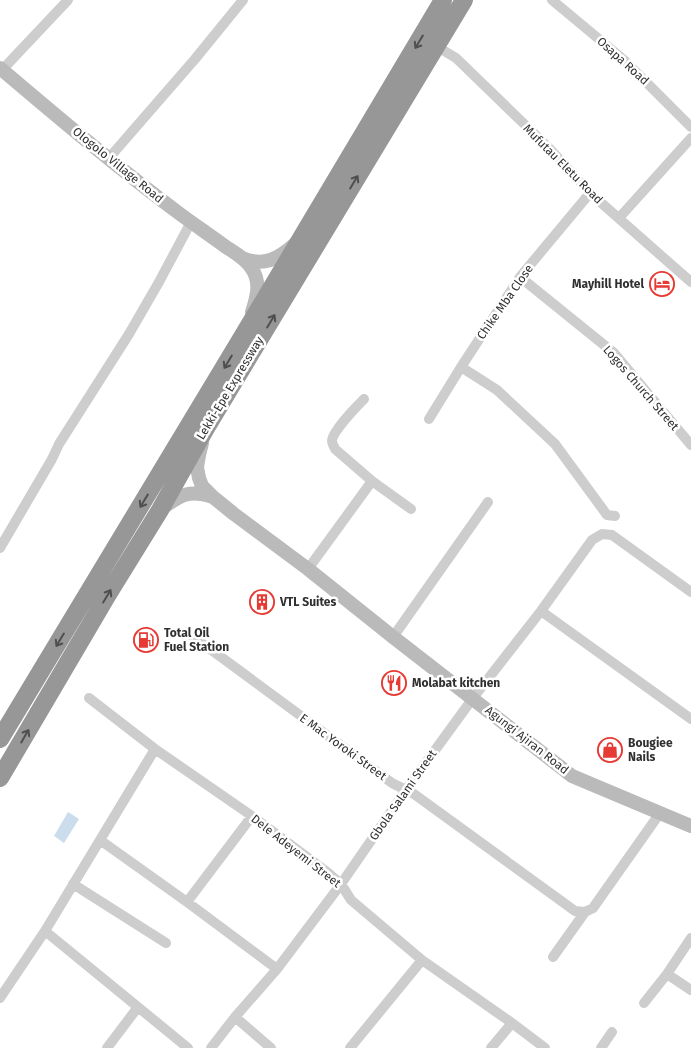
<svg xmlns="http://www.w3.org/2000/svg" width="691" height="1048" viewBox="0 0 691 1048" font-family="'Fira Sans',sans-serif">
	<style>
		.water { fill: #cbdced }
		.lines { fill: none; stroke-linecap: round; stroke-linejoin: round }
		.street { stroke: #cdcdcd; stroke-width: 10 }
		.secondary { stroke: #bababa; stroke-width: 14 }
		.highway { stroke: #979797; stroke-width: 18 }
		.oneway { stroke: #4f4f4f }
		.labels { text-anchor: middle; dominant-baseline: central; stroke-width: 5; stroke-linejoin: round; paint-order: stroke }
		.street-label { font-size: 12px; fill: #303030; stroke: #fff }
		.poi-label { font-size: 12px; font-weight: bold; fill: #303030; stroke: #fff; text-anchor: start }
	</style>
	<rect width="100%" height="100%" fill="#fff"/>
	<path class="water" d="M68 812 79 819 64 843 54 836Z"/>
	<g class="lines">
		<path class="street" d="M552 0 624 60 691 127
			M436 46 456 58 551 150 590 193 691 282
			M2 70 68 0
			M109 158 195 59 243 0
			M619 218 691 138
			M520 277 614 353 691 445
			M461 367 497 390 555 444 607 515 615 516
			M364 399C357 406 332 432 332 441 332 444 334 446 335 449L372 481 411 509
			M429 419 461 367 520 277 590 193
			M0 548 52 459 59 444 129 334 159 282 191 222
			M308 569 372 481
			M541 611 691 719
			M187 632 392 783 414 794 575 911 585 912 593 908 660 813
			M393 637 488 502
			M89 698 155 749 252 816 327 872 341 884 351 900 422 960 512 1023 545 1048
			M100 840 187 902 277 969
			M73 884 166 943
			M187 902 252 816
			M45 931 188 1048
			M553 957 585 912
			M667 974 691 990
			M0 998 45 931 155 749
			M644 1003 667 974 691 938
			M235 1017 271 1048
			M107 1048 138 1007
			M211 1048 235 1017 277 969 341 884 406 790 473 698 541 611 592 540 602 534 612 535 691 592
			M350 1048 422 960
			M491 1048 512 1023
			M601 1048 612 1032"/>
		<path class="secondary" d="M0 68C59 118 118 168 180 214 195 225 211 236 226 247 235 253 246 259 252 269 261 282 257 297 252 312
			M242 258C264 267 278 259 295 244
			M202 443 199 455 197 467 199 478 202 486 213 497 234 514 308 569 393 637 572 776 691 826
			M161 509C181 495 188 489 213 497"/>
		<path class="highway" d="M0 739 244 334 443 0
			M0 778 107 596 160 510 206 428 464 0"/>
	</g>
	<defs><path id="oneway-shaft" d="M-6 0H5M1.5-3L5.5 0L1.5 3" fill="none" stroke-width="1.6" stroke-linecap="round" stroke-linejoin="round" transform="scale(1.25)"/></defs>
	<g class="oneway">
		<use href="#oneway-shaft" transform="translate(419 42) rotate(121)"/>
		<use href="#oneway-shaft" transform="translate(354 182) rotate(-59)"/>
		<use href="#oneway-shaft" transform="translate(271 321) rotate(-59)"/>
		<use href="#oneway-shaft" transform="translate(228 362) rotate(121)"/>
		<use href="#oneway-shaft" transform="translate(144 501) rotate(121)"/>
		<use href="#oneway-shaft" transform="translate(107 596) rotate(-59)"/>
		<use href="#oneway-shaft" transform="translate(60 640) rotate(121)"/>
		<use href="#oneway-shaft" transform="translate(25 736) rotate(-60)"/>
	</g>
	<defs>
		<symbol id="hotel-ring" viewBox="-11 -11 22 22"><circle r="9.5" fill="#fff" stroke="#e63a34" stroke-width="1.5"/><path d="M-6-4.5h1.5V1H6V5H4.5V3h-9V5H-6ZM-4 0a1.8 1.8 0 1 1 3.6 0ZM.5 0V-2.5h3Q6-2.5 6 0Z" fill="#e63a34"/></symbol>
		<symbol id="building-ring" viewBox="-11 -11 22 22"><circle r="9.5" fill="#fff" stroke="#e63a34" stroke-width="1.5"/><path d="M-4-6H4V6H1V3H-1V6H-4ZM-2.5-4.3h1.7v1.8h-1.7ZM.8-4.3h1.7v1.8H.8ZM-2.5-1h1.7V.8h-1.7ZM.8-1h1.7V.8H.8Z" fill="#e63a34"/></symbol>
		<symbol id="fuel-ring" viewBox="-11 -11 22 22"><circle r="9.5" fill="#fff" stroke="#e63a34" stroke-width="1.5"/><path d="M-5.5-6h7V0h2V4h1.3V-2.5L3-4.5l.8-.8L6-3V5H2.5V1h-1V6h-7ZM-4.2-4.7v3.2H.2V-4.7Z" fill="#e63a34"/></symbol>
		<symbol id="restaurant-ring" viewBox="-11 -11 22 22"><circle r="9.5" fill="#fff" stroke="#e63a34" stroke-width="1.5"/><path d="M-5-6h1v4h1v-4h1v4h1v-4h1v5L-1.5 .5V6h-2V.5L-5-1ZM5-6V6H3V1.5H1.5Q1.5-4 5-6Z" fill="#e63a34"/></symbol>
		<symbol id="shop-ring" viewBox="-11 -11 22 22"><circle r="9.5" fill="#fff" stroke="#e63a34" stroke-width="1.5"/><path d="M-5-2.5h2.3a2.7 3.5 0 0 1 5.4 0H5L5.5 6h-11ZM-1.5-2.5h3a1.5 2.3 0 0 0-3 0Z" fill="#e63a34"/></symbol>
	</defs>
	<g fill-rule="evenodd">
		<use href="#hotel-ring" x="648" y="270" width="28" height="28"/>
		<use href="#building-ring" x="248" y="588" width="28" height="28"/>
		<use href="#fuel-ring" x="132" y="626" width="28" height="28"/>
		<use href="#restaurant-ring" x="380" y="669" width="28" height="28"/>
		<use href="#shop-ring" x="596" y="736" width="28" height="28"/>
	</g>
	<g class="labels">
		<g class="street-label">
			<text transform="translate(623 61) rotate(42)">Osapa Road</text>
			<text transform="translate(563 164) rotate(45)">Mufutau Eletu Road</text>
			<text transform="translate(118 165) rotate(39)">Ologolo Village Road</text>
			<text transform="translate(505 302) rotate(-55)">Chike Mba Close</text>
			<text transform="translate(230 388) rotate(-59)">Lekki-Epe Expressway</text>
			<text transform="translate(641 388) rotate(49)">Logos Church Street</text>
			<text transform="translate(527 740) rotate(38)">Agungi Ajiran Road</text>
			<text transform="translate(343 747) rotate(36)">E Mac Yoroki Street</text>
			<text transform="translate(403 795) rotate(-55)">Gbola Salami Street</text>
			<text transform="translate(296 851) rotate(38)">Dele Adeyemi Street</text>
		</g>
		<g class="poi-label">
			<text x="644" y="284" text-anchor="end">Mayhill Hotel</text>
			<text x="280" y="602">VTL Suites</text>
			<text x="164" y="633">Total Oil<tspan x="164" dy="14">Fuel Station</tspan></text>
			<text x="412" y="683">Molabat kitchen</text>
			<text x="628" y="743">Bougiee<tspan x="628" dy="14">Nails</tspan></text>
		</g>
	</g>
</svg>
